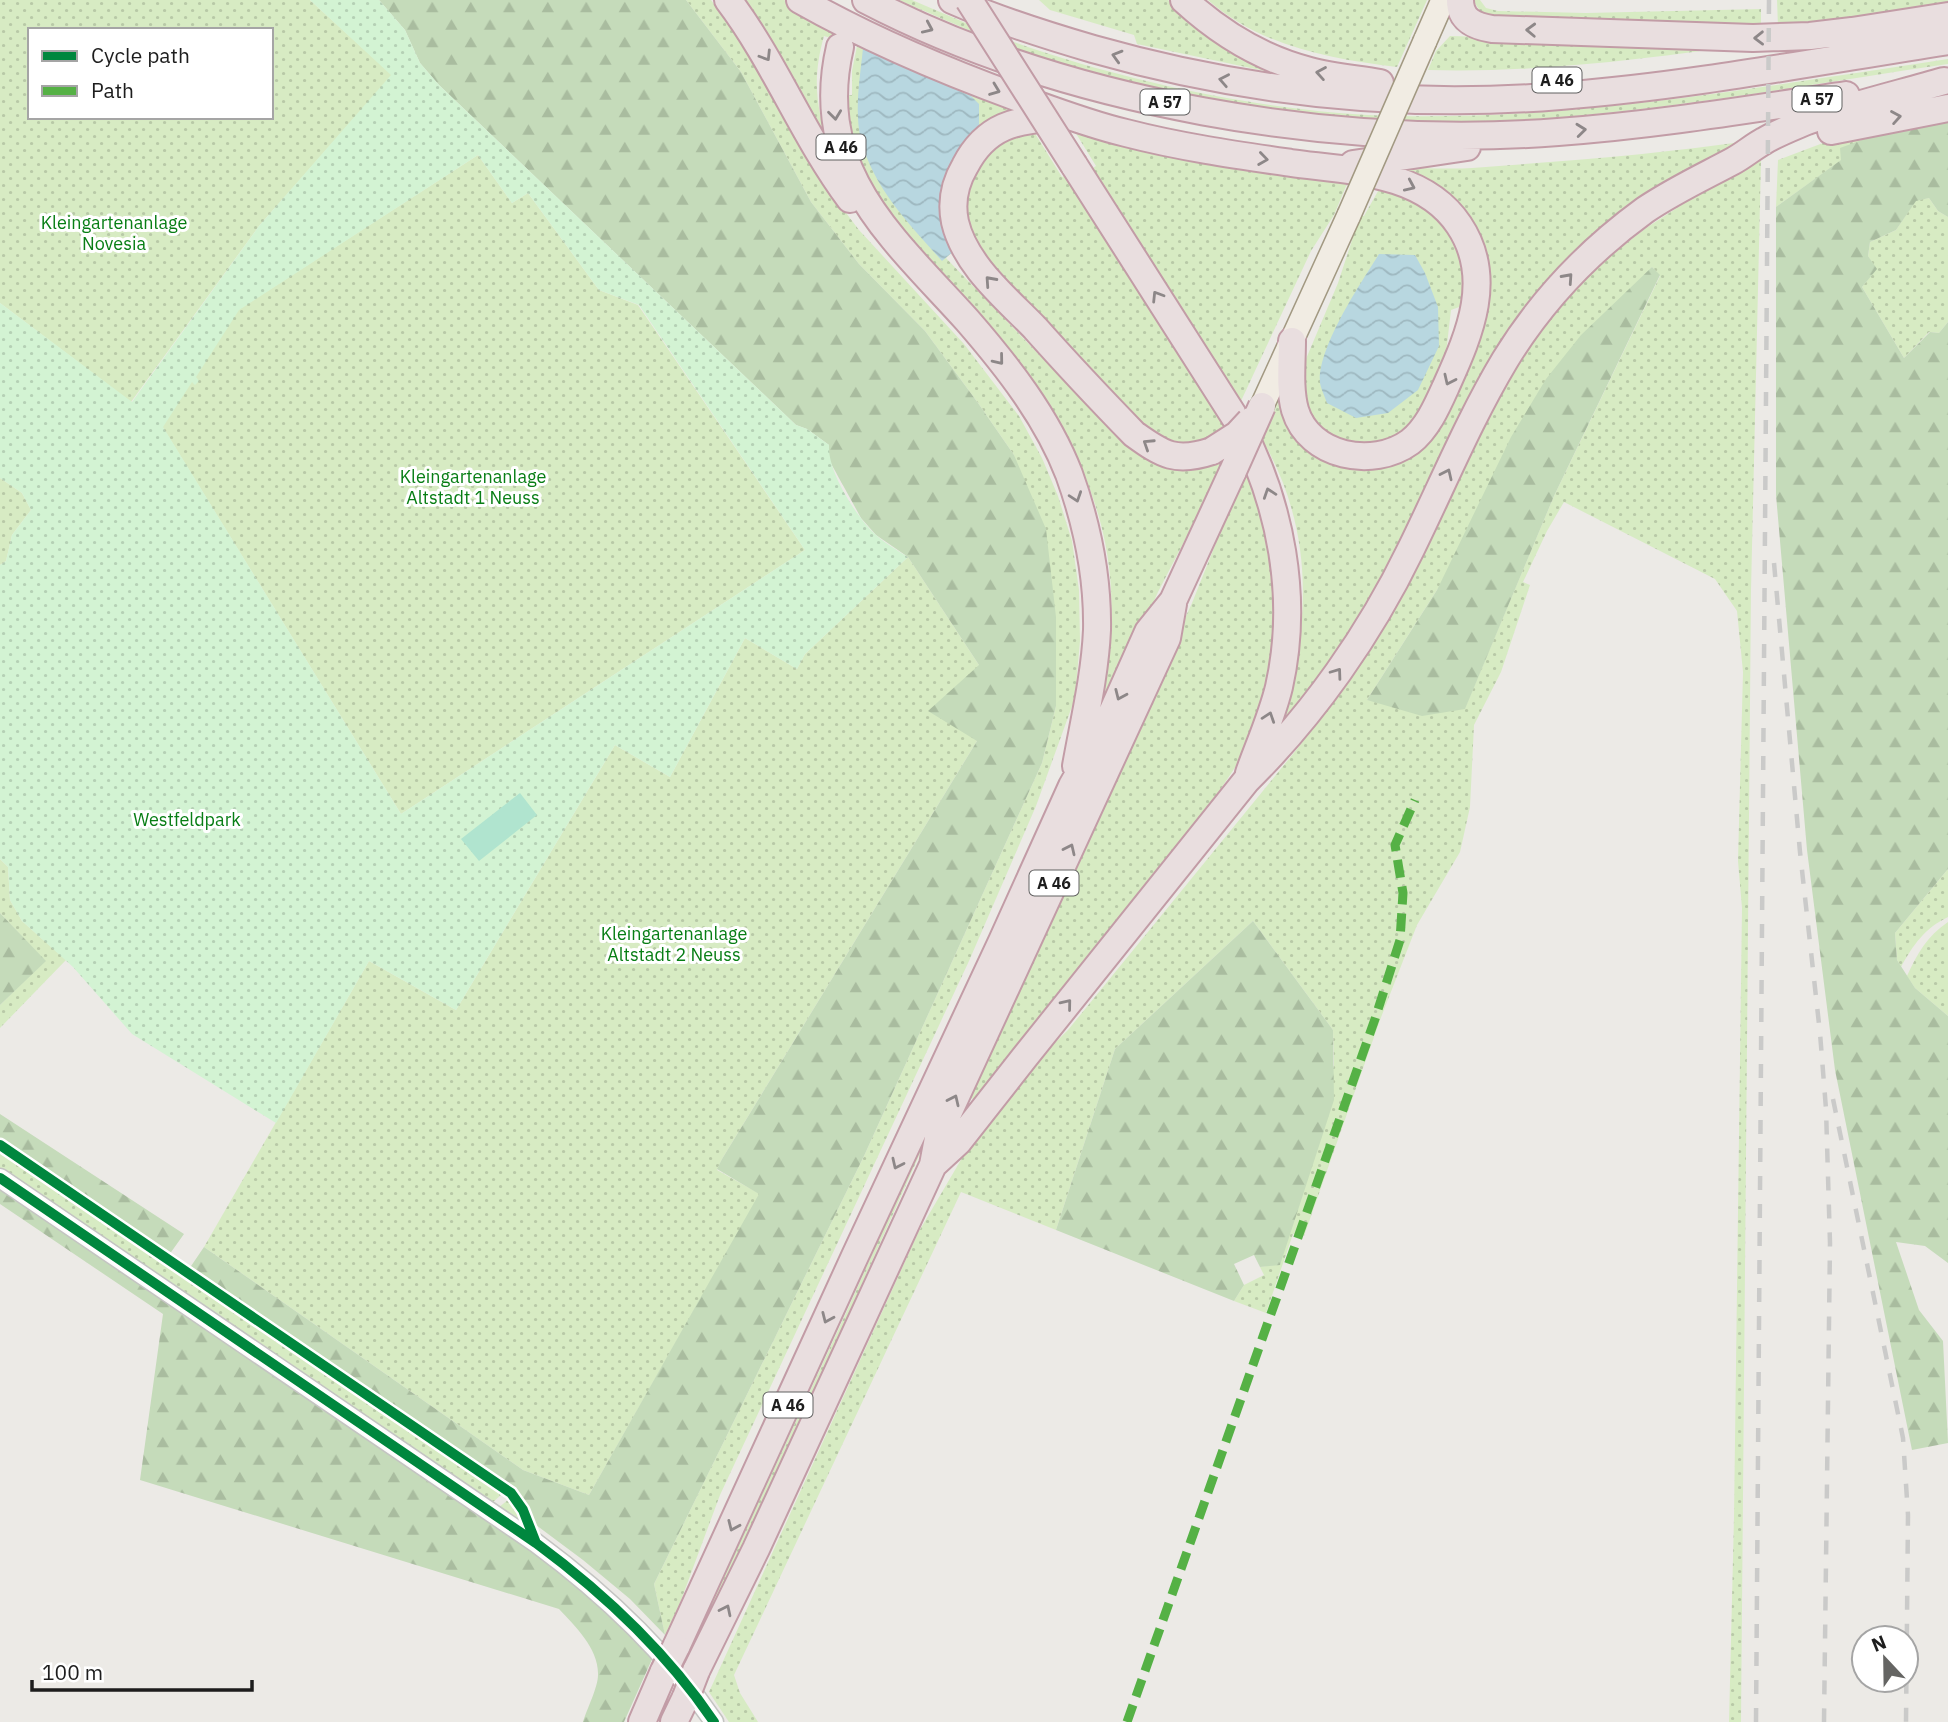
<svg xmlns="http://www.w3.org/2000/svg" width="1948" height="1722" viewBox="0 0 1948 1722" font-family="'IBM Plex Sans',sans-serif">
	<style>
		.grass { fill: url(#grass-dots); fill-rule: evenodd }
		.forest { fill: url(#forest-firs) }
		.park { fill: url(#park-dots); fill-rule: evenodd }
		.pitch { fill: #b0e4cf }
		.water { fill: url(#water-waves) }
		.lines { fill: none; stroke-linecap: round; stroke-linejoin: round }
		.minor-casing { stroke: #c4c4c2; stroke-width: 21 }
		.major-casing { stroke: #a29982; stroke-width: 26 }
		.highway-casing { stroke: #c29ca6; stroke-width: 30 }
		.minor { stroke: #fcfcfb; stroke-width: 18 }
		.major { stroke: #f1ece3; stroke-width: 23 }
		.highway { stroke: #e9dedf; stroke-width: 26 }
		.rail { stroke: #cacac9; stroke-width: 4.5; stroke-dasharray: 14 14; stroke-linecap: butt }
		.major-bridge-casing { stroke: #a29982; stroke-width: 26; stroke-linecap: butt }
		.highway-bridge-casing { stroke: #c29ca6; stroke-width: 30; stroke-linecap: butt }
		.major-bridge { stroke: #f1ece3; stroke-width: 23 }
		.highway-bridge { stroke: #e9dedf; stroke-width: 26 }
		.quiet { stroke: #55b145; stroke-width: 9; stroke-dasharray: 18 9; stroke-linecap: butt }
		.cycleway-casing { stroke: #fff; stroke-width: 15 }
		.cycleway { stroke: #00873e; stroke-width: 10 }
		.oneway { stroke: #8d8788 }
		.labels { text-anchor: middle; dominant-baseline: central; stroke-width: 6; stroke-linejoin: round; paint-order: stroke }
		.shield { fill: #fff; stroke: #616161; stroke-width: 2 }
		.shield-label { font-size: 16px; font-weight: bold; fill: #1d1d1d }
		.park-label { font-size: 18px; fill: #087e15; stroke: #fff }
	</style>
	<defs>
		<pattern id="grass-dots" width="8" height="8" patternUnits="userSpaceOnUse" patternTransform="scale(1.75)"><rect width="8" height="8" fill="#d7ebc3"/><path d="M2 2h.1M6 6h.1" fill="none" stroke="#b8c9a7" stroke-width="1.8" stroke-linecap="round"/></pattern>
		<pattern id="forest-firs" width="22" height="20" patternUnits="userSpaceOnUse" patternTransform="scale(1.75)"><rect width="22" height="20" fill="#c5dbba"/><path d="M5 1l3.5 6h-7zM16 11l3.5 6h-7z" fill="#a9bc9f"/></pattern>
		<pattern id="park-dots" width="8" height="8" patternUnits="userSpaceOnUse" patternTransform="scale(1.75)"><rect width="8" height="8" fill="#d3f3d3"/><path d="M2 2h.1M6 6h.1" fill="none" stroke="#b5d0b5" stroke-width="1.8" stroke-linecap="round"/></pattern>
		<pattern id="water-waves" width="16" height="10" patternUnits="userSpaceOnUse" patternTransform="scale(1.75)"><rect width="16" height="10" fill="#b8d7e0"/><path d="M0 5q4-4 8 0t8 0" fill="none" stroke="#9eb8c0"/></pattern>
	</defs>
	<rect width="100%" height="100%" fill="#eceae6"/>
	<path class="grass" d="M0 0H310L392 75 259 226 131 402 0 303ZM30 30H271V117H30Z
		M686 0H711L748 51 815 172 859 230 964 344 1019 416 1042 458 1058 496 1072 541 1079 590 1080 641 1075 698 1036 806 969 961 720 1495 680 1603 665 1635 654 1584 864 1156 1042 763 1056 706 1014 455 978 403 925 331 859 264 811 202 741 72Z
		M737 0H784L837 29 1019 106 952 170 977 274 952 252 946 258 1073 390 1079 386 1129 438 1231 451 1158 592 1091 740C1098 706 1107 671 1110 636 1123 497 1045 386 956 288 923 251 883 214 861 168 851 146 848 121 845 96L852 95V71L857 46 824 36C812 79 816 105 829 148Z
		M899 0H912C954 18 997 37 1040 51 1150 87 1284 114 1400 116 1585 119 1766 86 1948 59V64C1824 82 1700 105 1575 116 1395 133 1211 110 1039 56 991 41 945 20 899 0Z
		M1039 0H1168L1214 41 1265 68V71L1137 44 1134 35 1050 10Z
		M1208 0H1427L1397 67C1330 59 1260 46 1208 0Z
		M1473 0H1480L1486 8 1498 11 1586 13 1761 9V26L1483 16Z
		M1777 0H1948V4L1818 26 1778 27Z
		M1450 36 1752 44C1644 59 1537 73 1428 70L1436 51Z
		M1031 127 1062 177 1068 174 1225 424C1190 458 1171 448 1136 420L995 270C989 261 981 252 975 243 961 217 961 171 987 151 1000 141 1016 135 1031 127Z
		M1072 127 1349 179 1334 215 1311 251 1241 401 1090 170 1096 166Z
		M1878 134 1776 207 1778 160 1831 140Z
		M1755 140 1587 246 1367 607 1317 683 1277 738C1310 634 1318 537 1262 439L1282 394 1286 401 1352 464 1443 408 1476 247 1386 171C1415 166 1443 170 1472 168 1567 161 1661 154 1755 140Z
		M478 155 512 203 528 193 599 290 638 305 805 550 401 814 162 426 238 310Z
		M1761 160 1751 590 1741 1722H1729L1734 1517 1742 908 1738 861 1743 672 1737 611 1715 579 1564 502 1547 531 1523 582 1530 585 1501 672 1474 725 1470 807 1460 852 1417 925 1380 1020 1304 1236 1293 1234 1266 1313 1234 1301 1244 1285 1264 1275 1260 1267 1280 1264 1334 1065 1333 1030 1253 921 1115 1049 1056 1230 961 1192 734 1675 740 1693 758 1722H729L709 1692 918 1233 972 1141 1019 1078 1068 1030 1297 749 1337 696 1385 621 1505 383 1536 338 1568 298 1605 260 1646 228 1700 193ZM1652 267 1660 276 1554 496 1465 708 1367 700 1437 590Z
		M1382 184 1407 193 1447 223 1465 262 1462 306 1451 310 1445 362 1435 389 1409 430 1381 445 1334 441 1307 413 1303 366 1338 283 1360 216H1364Z
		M1929 198 1938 211 1948 217V322L1939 333 1929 332 1904 358 1862 287 1876 269 1868 256 1870 242 1896 230 1916 200Z
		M1249 469 1270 529 1278 638 1266 697 1240 760 1202 817 978 1100 966 1097 1192 603 1226 518Z
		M0 478 22 493 31 510 12 535 6 561 0 565Z
		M908 557 979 665 977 741 722 1159 717 1170 760 1194 589 1495 523 1470 204 1247 369 961 456 1010 615 745 670 777 745 638 797 669 805 654Z
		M0 859 8 867 10 900 22 921 66 960 0 1028V1005L45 961 0 913Z
		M1948 869V917C1925 928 1913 945 1901 967L1897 960 1895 933Z
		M1948 922V1016L1915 988 1907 976C1917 954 1927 936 1948 922Z
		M999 970 947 1093 696 1656 689 1653 846 1313Z
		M0 1152 502 1494 492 1503 0 1170Z
		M509 1499 516 1506 528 1530 498 1508Z"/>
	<path class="forest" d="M379 0H686L741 72 811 202 859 264 925 331 978 403 1014 455 1046 529 1056 617V706L1042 763 864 1156 654 1584 665 1635 630 1599 583 1560 532 1522 516 1492 503 1481 189 1269 204 1247 523 1470 589 1495 759 1194 717 1169 722 1159 977 741 928 711 979 665 908 557 876 535 861 518 828 458 829 445 807 429 796 425 439 85 420 63 405 30Z
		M1948 122V217L1938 211 1929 198 1916 201 1896 230 1870 242 1868 256 1877 269 1862 287 1904 358 1930 332 1939 333 1948 322V869L1895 933 1897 960 1915 988 1948 1016V1263L1925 1246 1896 1242 1919 1310 1943 1341 1948 1443 1912 1450 1835 1070 1807 850 1776 495V207L1841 160 1840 148 1878 134Z
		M1652 267 1660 275 1554 496 1465 709 1422 716 1367 700 1437 590 1511 437 1546 379 1581 335Z
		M0 913 46 961 0 1005Z
		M1253 921 1333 1030 1334 1100 1280 1265 1260 1267 1254 1255 1234 1264 1244 1285 1234 1301 1056 1230 1115 1049Z
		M0 1114 184 1234 169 1255 0 1141Z
		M0 1187 575 1580 653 1657 624 1722H583C587 1709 598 1687 598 1675 599 1649 575 1626 559 1609L140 1480 163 1314 0 1204Z"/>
	<path class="park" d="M310 0H379L405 30 420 63 439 85 796 425 807 429 829 445C827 471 857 518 876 535 886 544 897 550 908 557L805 654 797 669 745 638 670 777 615 745 456 1010 369 961 276 1123 132 1034 73 967 22 921 10 900 8 867 0 859V565L6 561 12 535 31 510 22 493 0 478V303L132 402 259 226 391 75ZM478 155 512 203 528 193 599 290 639 305 805 550 401 814 163 427 192 382 195 385 199 381 196 377 239 310Z"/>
	<path class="pitch" d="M520 793 537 815 479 861 461 839Z"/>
	<path class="water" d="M863 48 971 96 979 104V129L964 141 948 170 955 250 942 261C910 225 874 189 861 140 854 111 860 78 863 48Z
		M1379 254 1415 255 1425 273 1438 307 1439 346 1418 390 1388 413 1356 418 1327 403C1325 397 1321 389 1320 383 1317 348 1361 283 1379 254Z"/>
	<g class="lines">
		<defs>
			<path id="minor" d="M0 1178 536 1543C605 1594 666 1651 714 1722"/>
			<path id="major" d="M1425 41 1443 0
				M1262 406 1349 215"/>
			<path id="highway" d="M728 0C775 62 803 136 850 199
				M800 0C869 39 942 70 1016 97 1052 110 1088 124 1126 133 1180 147 1236 155 1291 163 1349 171 1423 171 1459 225 1494 277 1470 333 1447 384 1438 404 1428 428 1410 442 1373 469 1309 457 1295 410 1289 388 1292 363 1292 341
				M866 0C1066 104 1335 149 1558 132 1655 125 1751 109 1846 95
				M952 0C997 20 1045 35 1093 49 1244 92 1402 109 1560 96 1690 86 1819 61 1948 41
				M1184 0C1220 33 1263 59 1310 71 1333 77 1357 79 1380 83
				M1460 0C1460 20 1474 26 1492 29L1753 38 1810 36 1852 31 1948 16
				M840 47C811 171 893 238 967 320 1007 366 1047 417 1069 474 1087 524 1098 577 1097 630 1095 675 1084 721 1076 766
				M1058 117C1016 120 986 125 965 166 955 183 951 203 955 222 965 265 1006 298 1035 328 1067 364 1100 399 1134 434 1163 455 1176 463 1212 451
				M1831 131 1948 108
				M1353 164 1467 147
				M1074 165 1239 424C1281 504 1299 598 1279 687 1272 716 1259 745 1249 773
				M933 1165 958 1142 1024 1058 1246 781C1313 715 1370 634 1411 549 1442 486 1469 420 1505 360 1541 301 1590 250 1645 210 1673 191 1703 177 1733 161 1744 155 1753 147 1764 141 1777 133 1793 127 1807 121 1852 105 1899 94 1944 81
				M676 1647 855 1256 1002 941 1072 786 1107 724 1148 632 1173 601 1233 471
				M696 1671 756 1549 933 1165 939 1133 1167 638 1173 604
				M642 1722 664 1671
				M674 1722 686 1697"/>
		</defs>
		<use href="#minor" class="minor-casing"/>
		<use href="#major" class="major-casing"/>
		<use href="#highway" class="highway-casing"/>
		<use href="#minor" class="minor"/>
		<use href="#major" class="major"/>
		<use href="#highway" class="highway"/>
		<path class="rail" d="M1774 563 1800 852 1820 1033 1826 1109 1830 1243 1824 1722
			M1833 1099 1903 1438 1908 1515 1906 1722
			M1756 1722 1769 0"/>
		<defs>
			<path id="major-bridge" d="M1349 215 1425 41"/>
			<path id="highway-bridge" d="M969 0 1074 165
				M1212 451 1237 435 1250 421
				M1233 471 1262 406
				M664 1671 676 1647
				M686 1697 696 1671"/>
		</defs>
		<use href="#major-bridge" class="major-bridge-casing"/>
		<use href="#highway-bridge" class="highway-bridge-casing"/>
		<use href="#major-bridge" class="major-bridge"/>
		<use href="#highway-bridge" class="highway-bridge"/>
		<path class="quiet" d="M1127 1722 1375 1019 1400 940 1403 893 1395 845 1415 800"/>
		<defs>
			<path id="cycleway" d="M0 1145 511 1493 523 1510 536 1543
				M0 1178 536 1543C605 1594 666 1651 714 1722"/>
		</defs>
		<use href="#cycleway" class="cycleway-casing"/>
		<use href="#cycleway" class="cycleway"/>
	</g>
	<defs><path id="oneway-chevron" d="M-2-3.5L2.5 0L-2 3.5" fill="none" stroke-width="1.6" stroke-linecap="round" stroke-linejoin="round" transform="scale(1.75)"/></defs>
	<g class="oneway">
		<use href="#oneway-chevron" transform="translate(928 28) rotate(24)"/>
		<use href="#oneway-chevron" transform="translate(1531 30) rotate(-178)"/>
		<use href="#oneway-chevron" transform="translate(1759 38) rotate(179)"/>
		<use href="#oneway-chevron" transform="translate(766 56) rotate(58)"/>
		<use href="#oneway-chevron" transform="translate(1117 56) rotate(-164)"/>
		<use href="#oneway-chevron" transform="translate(1321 73) rotate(-170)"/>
		<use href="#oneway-chevron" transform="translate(1224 80) rotate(-169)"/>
		<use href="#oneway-chevron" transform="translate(995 90) rotate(21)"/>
		<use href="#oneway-chevron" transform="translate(835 115) rotate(83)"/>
		<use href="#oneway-chevron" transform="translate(1896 117) rotate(-10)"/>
		<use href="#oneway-chevron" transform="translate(1581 130) rotate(-6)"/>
		<use href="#oneway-chevron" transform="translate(1263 159) rotate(8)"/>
		<use href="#oneway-chevron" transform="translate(1410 186) rotate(24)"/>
		<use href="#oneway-chevron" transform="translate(1568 278) rotate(-48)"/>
		<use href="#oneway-chevron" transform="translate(990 281) rotate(-132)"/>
		<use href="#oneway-chevron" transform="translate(1157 296) rotate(-122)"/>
		<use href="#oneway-chevron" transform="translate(999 360) rotate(51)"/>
		<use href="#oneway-chevron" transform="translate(1449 380) rotate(115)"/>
		<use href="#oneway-chevron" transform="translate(1148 444) rotate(-147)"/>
		<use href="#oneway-chevron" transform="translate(1447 474) rotate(-65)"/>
		<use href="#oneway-chevron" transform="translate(1269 493) rotate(-109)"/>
		<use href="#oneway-chevron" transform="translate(1076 497) rotate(71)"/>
		<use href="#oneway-chevron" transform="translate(1337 673) rotate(-54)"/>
		<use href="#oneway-chevron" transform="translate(1120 695) rotate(114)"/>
		<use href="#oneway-chevron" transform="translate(1269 717) rotate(-71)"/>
		<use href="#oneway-chevron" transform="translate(1070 849) rotate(-65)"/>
		<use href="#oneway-chevron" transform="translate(1067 1004) rotate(-51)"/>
		<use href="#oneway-chevron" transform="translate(954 1100) rotate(-65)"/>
		<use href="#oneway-chevron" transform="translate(897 1164) rotate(115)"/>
		<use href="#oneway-chevron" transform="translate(827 1318) rotate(114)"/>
		<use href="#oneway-chevron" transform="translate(733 1526) rotate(114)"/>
		<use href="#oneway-chevron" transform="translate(726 1610) rotate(-64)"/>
	</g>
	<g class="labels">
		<g class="shield">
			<rect x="1532.5" y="67.5" width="49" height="25" rx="5"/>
			<rect x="1792.5" y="86.5" width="49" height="25" rx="5"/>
			<rect x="1140.5" y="89.5" width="49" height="25" rx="5"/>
			<rect x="816.5" y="134.5" width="49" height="25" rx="5"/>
			<rect x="1029.5" y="870.5" width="49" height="25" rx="5"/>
			<rect x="763.5" y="1392.5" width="49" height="25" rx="5"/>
		</g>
		<g class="shield-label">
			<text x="1557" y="80">A 46</text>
			<text x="1817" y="99">A 57</text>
			<text x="1165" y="102">A 57</text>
			<text x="841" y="147">A 46</text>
			<text x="1054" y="883">A 46</text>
			<text x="788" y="1405">A 46</text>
		</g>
		<g class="park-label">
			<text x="114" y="222">Kleingartenanlage<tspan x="114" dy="21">Novesia</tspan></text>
			<text x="473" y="476">Kleingartenanlage<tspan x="473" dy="21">Altstadt 1 Neuss</tspan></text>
			<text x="187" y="819">Westfeldpark</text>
			<text x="674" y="933">Kleingartenanlage<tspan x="674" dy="21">Altstadt 2 Neuss</tspan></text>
		</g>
	</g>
	<rect x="28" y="28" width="245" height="91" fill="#ffffff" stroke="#a5a5a5" stroke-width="2"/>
	<rect x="42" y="51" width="35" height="10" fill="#00873e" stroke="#a5a5a5" stroke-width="2"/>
	<text x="91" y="63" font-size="21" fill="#1d1d1d">Cycle path</text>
	<rect x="42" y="86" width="35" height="10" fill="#55b145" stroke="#a5a5a5" stroke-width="2"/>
	<text x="91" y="98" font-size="21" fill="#1d1d1d">Path</text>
	<g transform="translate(1885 1659) rotate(338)"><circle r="33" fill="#ffffff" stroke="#a5a5a5" stroke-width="2"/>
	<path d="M0-5L12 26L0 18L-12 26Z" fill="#656563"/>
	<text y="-10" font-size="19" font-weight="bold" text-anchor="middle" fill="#1d1d1d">N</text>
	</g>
	<path d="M32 1680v10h220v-10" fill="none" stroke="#1d1d1d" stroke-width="3.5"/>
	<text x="42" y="1680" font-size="21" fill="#1d1d1d" stroke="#ffffff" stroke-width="5" paint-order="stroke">100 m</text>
</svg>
